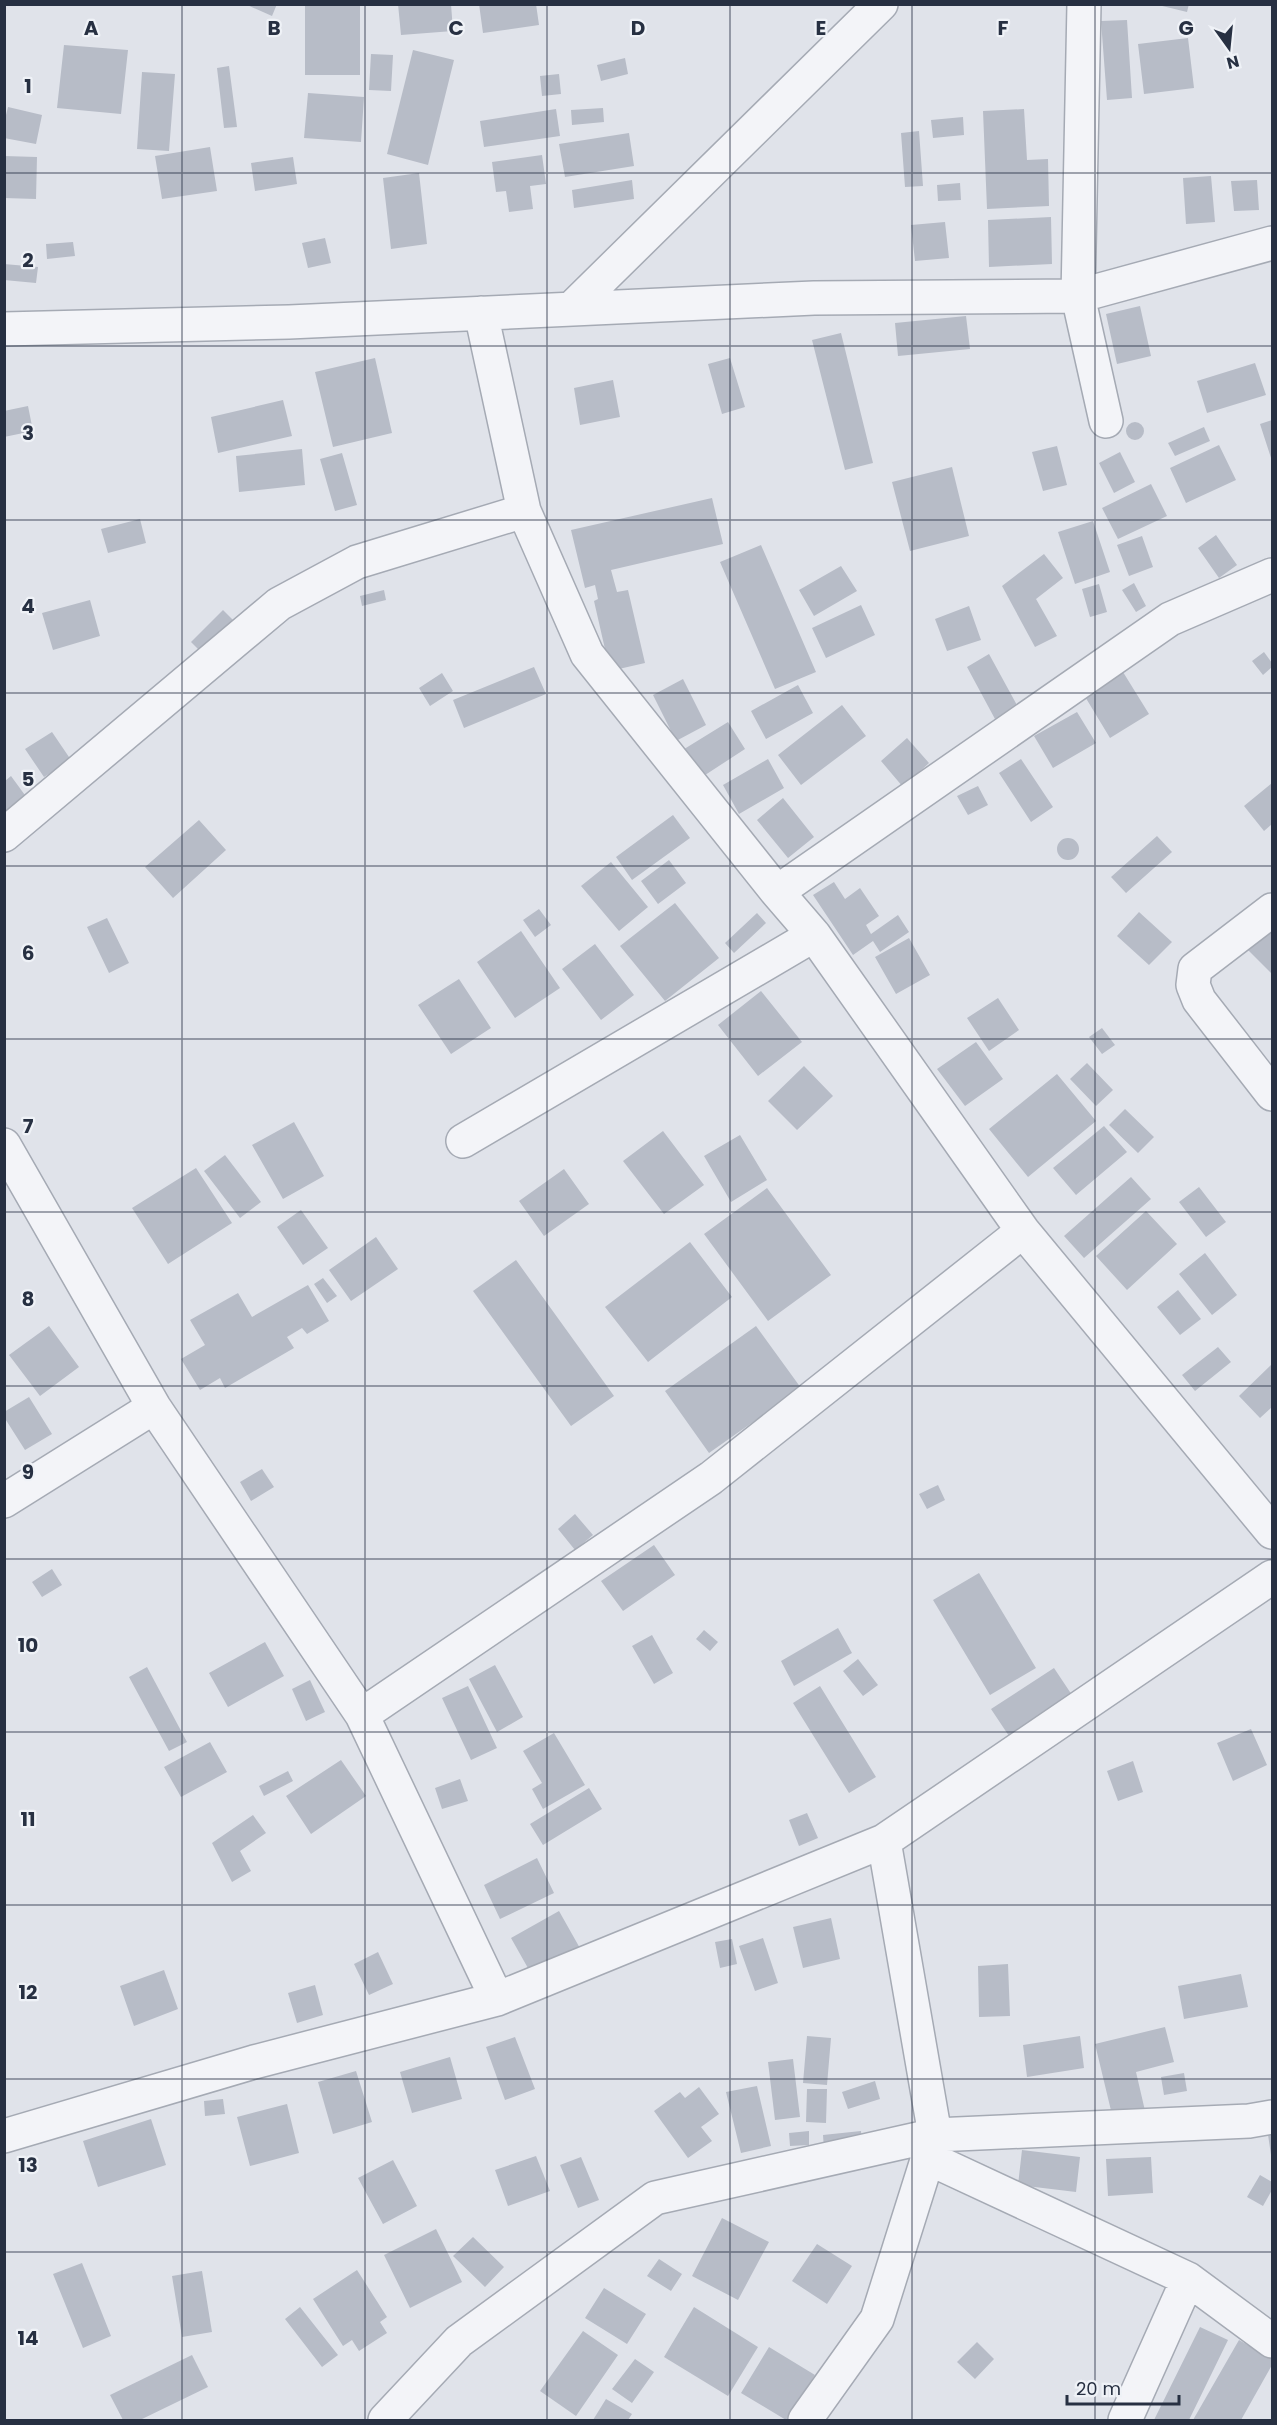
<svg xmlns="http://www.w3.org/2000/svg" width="1277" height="2425" viewBox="0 0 1277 2425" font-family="Poppins,sans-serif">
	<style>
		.building { fill: #b7bcc7 }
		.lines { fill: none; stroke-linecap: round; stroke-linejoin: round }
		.minor-casing { stroke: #a5aab4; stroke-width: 36 }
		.minor { stroke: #f3f4f8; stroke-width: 33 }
		.grid { fill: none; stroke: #273042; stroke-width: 1.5; stroke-opacity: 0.55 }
		.grid-label { font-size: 20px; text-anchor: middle; font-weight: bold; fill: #273042; stroke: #eff2f7; stroke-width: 4.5; stroke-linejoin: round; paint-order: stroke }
	</style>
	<rect width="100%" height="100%" fill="#e0e3ea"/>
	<path class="building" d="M245 4H277L272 16Z
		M305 4H360V75H305Z
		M398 4H451L453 31 401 35Z
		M479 4H536L539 25 483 33Z
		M1154 4H1189L1187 12Z
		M1127 20 1132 98 1107 100 1101 21Z
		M1188 38 1194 88 1144 94 1138 44Z
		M64 45 128 50 121 114 57 108Z
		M413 50 454 60 428 165 387 154Z
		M371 54 393 55 391 91 369 90Z
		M625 58 628 74 601 81 597 65Z
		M229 66 237 127 224 128 217 68Z
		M142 72 175 74 169 151 137 149Z
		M559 74 561 94 542 96 540 76Z
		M308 93 364 97 361 142 304 138Z
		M8 107 42 115 36 144 4 138V123Z
		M603 108 604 122 572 125 571 110Z
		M556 109 560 136 484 147 480 121Z
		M1024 109 1027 160 1048 159 1049 206 987 209 983 111Z
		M963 117 964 135 933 138 931 120Z
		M919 131 923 186 905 187 901 133Z
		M629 133 634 166 565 177 559 144Z
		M210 147 217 191 162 199 155 156Z
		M542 155 546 184 530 186 533 209 509 212 506 191 496 192 492 162Z
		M4 156 37 157 36 199 4 198Z
		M293 157 297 184 255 191 251 163Z
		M419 173 427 244 391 249 383 178Z
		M1211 176 1215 222 1186 224 1183 178Z
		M632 180 634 199 574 208 572 190Z
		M1257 180 1259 210 1234 211 1231 181Z
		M960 183 961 200 938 201 937 185Z
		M1051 217 1052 264 989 267 988 220Z
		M945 222 949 258 915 261 911 225Z
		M325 238 331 263 308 268 302 243Z
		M73 242 75 256 47 259 46 244Z
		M4 264 38 267 36 283 4 280Z
		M1140 306 1151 356 1117 364 1106 314Z
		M966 316 970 349 898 356 895 323Z
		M841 333 873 463 845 470 812 340Z
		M375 358 392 433 333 447 315 372Z
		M730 358 745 407 722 414 708 364Z
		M1255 363 1266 395 1207 413 1197 381Z
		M613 380 620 417 580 425 574 388Z
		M283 400 292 436 218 453 211 417Z
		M28 406 33 431 4 437V411Z
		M1272 420V461L1260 424Z
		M1126 431a9 9 0 1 1 18 0a9 9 0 1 1-18 0Z
		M1204 427 1210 441 1175 456 1168 443Z
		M1219 445 1236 480 1186 503 1170 468Z
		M1057 446 1067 485 1043 491 1032 452Z
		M302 449 305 485 239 492 236 456Z
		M1120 452 1135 482 1114 493 1099 463Z
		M342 453 357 505 335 511 320 459Z
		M952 467 969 536 910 551 892 482Z
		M1151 484 1167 516 1118 539 1102 508Z
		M712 498 723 544 611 570 617 592 628 590 645 663 610 671 594 601 598 599 595 585 585 588 571 530Z
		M140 519 146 543 108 553 101 529Z
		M1093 521 1110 572 1075 584 1058 532Z
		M1216 535 1237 565 1219 578 1198 548Z
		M1142 536 1153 567 1129 576 1117 545Z
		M761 545 816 672 775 689 720 562Z
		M1044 554 1063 578 1036 599 1057 636 1035 647 1002 586Z
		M841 566 857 591 814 616 799 590Z
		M1134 583 1146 606 1136 612 1122 590Z
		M1099 584 1107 612 1090 617 1082 589Z
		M384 590 386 600 362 606 360 596Z
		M90 600 100 636 53 650 42 613Z
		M861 605 875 635 826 658 812 628Z
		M969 606 981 640 947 651 935 619Z
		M223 610 241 628 209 660 191 642Z
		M1264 652 1272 663V667L1263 675 1252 661Z
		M989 654 1018 707 995 719 967 667Z
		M534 667 546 694 464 728 453 700Z
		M1123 672 1149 714 1110 738 1084 695Z
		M442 673 453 691 430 706 419 688Z
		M683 679 706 725 676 741 653 695Z
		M798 685 813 713 766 739 751 711Z
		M842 705 866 736 801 785 778 755Z
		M1077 712 1096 743 1053 768 1034 736Z
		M728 722 745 749 699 779 681 751Z
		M52 732 71 760 44 777 25 749Z
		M907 738 929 763 903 787 881 761Z
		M768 759 784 788 739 814 723 785Z
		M1021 759 1053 807 1031 822 999 773Z
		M11 776 30 802 5 820V781Z
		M1272 783V824L1264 831 1244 806Z
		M978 786 988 805 968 815 957 796Z
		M783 798 814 837 788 858 757 820Z
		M673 815 690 838 632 880 616 857Z
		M199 820 226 850 173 898 145 867Z
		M1157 836 1172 852 1126 893 1111 877Z
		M1057 849a11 11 0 1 1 22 0a11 11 0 1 1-22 0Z
		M669 860 686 883 658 904 641 881Z
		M611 862 648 907 619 931 581 886Z
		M834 882 845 899 860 888 879 916 866 925 871 934 898 915 909 932 880 952 873 941 853 955 813 895Z
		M675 903 719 958 665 1001 620 946Z
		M539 909 551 925 535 937 523 920Z
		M1139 912 1172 942 1149 965 1117 936Z
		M757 913 766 923 734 953 725 943Z
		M107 918 129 963 109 973 87 927Z
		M1272 927V974L1247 949Z
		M521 931 560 988 515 1018 477 962Z
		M909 938 930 975 896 994 875 957Z
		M595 944 634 995 601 1020 562 969Z
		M459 979 491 1028 451 1054 418 1005Z
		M761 991 802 1042 758 1076 718 1025Z
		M998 998 1019 1030 989 1051 967 1018Z
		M1102 1028 1115 1045 1102 1054 1089 1037Z
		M976 1042 1003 1079 965 1106 937 1069Z
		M1087 1063 1113 1090 1096 1106 1070 1079Z
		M804 1066 833 1096 797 1130 768 1101Z
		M1057 1074 1096 1121 1028 1177 989 1129Z
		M1125 1109 1154 1137 1138 1153 1109 1125Z
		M294 1122 324 1176 283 1199 252 1145Z
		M1104 1126 1127 1152 1076 1195 1053 1168Z
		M663 1131 704 1185 664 1214 623 1161Z
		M740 1135 767 1180 731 1202 704 1156Z
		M225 1155 261 1202 240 1218 204 1171Z
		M196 1168 232 1223 168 1264 132 1208Z
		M564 1169 589 1204 544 1236 519 1201Z
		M1131 1177 1151 1199 1084 1258 1064 1236Z
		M1199 1187 1226 1222 1206 1237 1179 1202Z
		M767 1188 831 1275 768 1321 704 1234Z
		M301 1210 328 1248 303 1265 277 1227Z
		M1146 1211 1177 1244 1127 1290 1096 1256Z
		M376 1237 398 1269 351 1301 329 1270Z
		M690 1242 732 1297 648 1362 605 1307Z
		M1205 1253 1237 1295 1212 1315 1179 1274Z
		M516 1260 614 1396 571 1426 473 1291Z
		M323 1278 337 1296 327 1303 314 1284Z
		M308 1285 329 1321 307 1334 302 1328 287 1337 294 1348 225 1388 220 1378 200 1390 181 1359 205 1345 190 1320 238 1293 252 1317Z
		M1178 1290 1201 1319 1180 1335 1157 1307Z
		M49 1326 79 1367 40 1396 9 1355Z
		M756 1326 801 1388 709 1453 665 1391Z
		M1218 1347 1231 1362 1195 1391 1182 1375Z
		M1272 1364V1407L1260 1418 1239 1396Z
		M29 1397 52 1434 25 1450 4 1417V1412Z
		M262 1469 274 1487 251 1501 240 1482Z
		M938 1485 945 1500 927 1509 919 1494Z
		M575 1514 593 1535 575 1550 558 1529Z
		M654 1545 675 1575 623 1611 601 1581Z
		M52 1569 62 1585 42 1597 32 1582Z
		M979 1573 1036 1668 990 1695 933 1600Z
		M838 1628 852 1653 794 1686 781 1661Z
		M704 1630 718 1642 710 1651 696 1639Z
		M652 1635 673 1673 654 1684 632 1646Z
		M265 1642 284 1676 228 1707 209 1673Z
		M858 1659 878 1685 863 1696 843 1671Z
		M495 1665 523 1717 497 1732 469 1679Z
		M147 1667 187 1742 169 1751 129 1677Z
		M1054 1668 1072 1695 1009 1736 991 1709Z
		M310 1680 325 1712 306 1721 292 1689Z
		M468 1686 497 1748 471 1760 442 1698Z
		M820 1686 876 1777 849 1793 793 1703Z
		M1251 1729 1267 1765 1233 1781 1217 1743Z
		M554 1733 585 1785 543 1809 532 1789 542 1783 523 1751Z
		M210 1742 227 1772 181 1797 164 1767Z
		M341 1760 366 1796 311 1834 286 1796Z
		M1133 1761 1143 1792 1118 1801 1107 1771Z
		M288 1771 293 1781 264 1796 259 1786Z
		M460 1779 468 1801 442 1809 435 1788Z
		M589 1788 602 1809 543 1845 530 1824Z
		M807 1813 818 1838 799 1846 789 1820Z
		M253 1815 266 1833 240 1851 251 1871 232 1882 212 1843Z
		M537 1858 554 1893 500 1919 484 1885Z
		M559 1911 581 1950 533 1977 511 1938Z
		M831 1918 840 1959 803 1968 793 1927Z
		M763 1938 778 1983 755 1991 739 1946Z
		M732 1939 737 1964 720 1968 715 1942Z
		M378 1952 393 1984 369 1995 354 1964Z
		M1008 1964 1010 2016 979 2017 978 1966Z
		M164 1970 178 2009 134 2026 120 1986Z
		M1241 1974 1248 2007 1184 2019 1178 1986Z
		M315 1985 323 2015 297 2023 288 1993Z
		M1165 2027 1174 2062 1136 2072 1146 2115 1114 2123 1095 2044Z
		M807 2036 831 2038 827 2085 803 2083Z
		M1080 2036 1084 2068 1027 2077 1023 2045Z
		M515 2037 535 2089 505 2100 486 2047Z
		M450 2057 462 2099 412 2113 400 2072Z
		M793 2059 800 2117 775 2120 768 2062Z
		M356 2071 372 2122 333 2134 318 2082Z
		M1184 2073 1187 2091 1164 2095 1161 2077Z
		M875 2081 880 2099 848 2109 842 2092Z
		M757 2086 771 2146 741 2153 726 2092Z
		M699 2087 719 2114 701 2127 712 2141 688 2158 654 2111 680 2092 685 2098Z
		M807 2089H827L826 2123 806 2122Z
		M223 2099 225 2114 205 2116 204 2101Z
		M287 2104 299 2153 250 2166 237 2117Z
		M151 2119 166 2165 98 2187 83 2141Z
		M1272 2127V2155H1271L1267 2128Z
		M809 2131V2145L790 2146 789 2133Z
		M861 2131 862 2146 824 2149 823 2135Z
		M1022 2150 1080 2157 1076 2192 1018 2185Z
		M536 2156 550 2191 508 2206 495 2170Z
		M581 2157 599 2200 578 2208 560 2165Z
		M1151 2157 1153 2193 1108 2196 1106 2159Z
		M393 2160 417 2206 383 2224 358 2178Z
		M1260 2175 1272 2182V2190L1263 2206 1247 2197Z
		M722 2218 769 2242 738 2300 692 2276Z
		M436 2229 462 2282 410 2308 384 2255Z
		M473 2237 504 2267 485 2287 453 2256Z
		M817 2244 852 2266 827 2304 792 2281Z
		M659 2259 682 2274 671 2291 647 2276Z
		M82 2263 111 2336 83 2348 53 2274Z
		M357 2270 387 2317 380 2322 387 2333 359 2351 352 2340 343 2346 313 2299Z
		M202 2271 212 2332 182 2337 172 2276Z
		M604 2288 646 2314 627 2344 585 2318Z
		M300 2307 338 2355 322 2367 285 2319Z
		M694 2307 758 2347 728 2396 664 2357Z
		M1200 2327 1228 2340 1189 2420H1154Z
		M583 2331 618 2355 576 2416 540 2391Z
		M1239 2340 1272 2359V2365L1241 2420H1193Z
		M977 2342 994 2359 975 2379 957 2362Z
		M769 2347 815 2375 786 2420 741 2393Z
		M192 2355 208 2387 140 2420H123L110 2395Z
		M635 2359 654 2372 632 2403 612 2389Z
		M606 2399 632 2414 628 2420H593Z"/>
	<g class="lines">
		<defs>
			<path id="minor" d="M1084 4 1078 296 1106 421
				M571 309 881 4
				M481 313 524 511 587 654 777 892 814 935 1023 1231 1272 1532
				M4 329 289 322 814 298 1078 296 1272 243
				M4 835 279 604 357 562 524 511
				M777 892 1170 619 1272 575
				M1272 910 1195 969 1193 985 1199 1000 1272 1094
				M463 1141 814 935
				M4 1145 154 1407 362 1715 497 1999
				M4 1501 154 1407
				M362 1715 711 1478 1023 1231
				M4 2136 254 2062 497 1999 884 1841 1272 1577
				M928 2158 1188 2279 1272 2341
				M385 2420 459 2341 655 2198 935 2135 1249 2121 1272 2117
				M805 2420 877 2319 935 2135 884 1841
				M1125 2420 1188 2279"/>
		</defs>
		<use href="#minor" class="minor-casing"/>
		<use href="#minor" class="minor"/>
	</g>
	<path class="grid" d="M182 4V2420M365 4V2420M547 4V2420M730 4V2420M912 4V2420M1095 4V2420M4 173H1272M4 346H1272M4 520H1272M4 693H1272M4 866H1272M4 1039H1272M4 1212H1272M4 1386H1272M4 1559H1272M4 1732H1272M4 1905H1272M4 2079H1272M4 2252H1272"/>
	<g class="grid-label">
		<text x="91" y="35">A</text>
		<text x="274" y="35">B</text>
		<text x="456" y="35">C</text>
		<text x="638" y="35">D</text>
		<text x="821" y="35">E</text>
		<text x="1003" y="35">F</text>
		<text x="1186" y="35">G</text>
		<text x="28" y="93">1</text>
		<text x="28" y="267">2</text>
		<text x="28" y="440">3</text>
		<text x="28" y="613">4</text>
		<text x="28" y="786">5</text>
		<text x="28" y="960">6</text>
		<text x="28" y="1133">7</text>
		<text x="28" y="1306">8</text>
		<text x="28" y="1479">9</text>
		<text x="28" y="1652">10</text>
		<text x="28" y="1826">11</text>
		<text x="28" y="1999">12</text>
		<text x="28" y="2172">13</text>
		<text x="28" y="2345">14</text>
	</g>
	<rect width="1277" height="2425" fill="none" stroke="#273042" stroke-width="12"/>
	<g transform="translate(1229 48) rotate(165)" stroke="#eff2f7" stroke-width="4.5" paint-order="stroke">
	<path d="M0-4.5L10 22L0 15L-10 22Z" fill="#273042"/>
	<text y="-9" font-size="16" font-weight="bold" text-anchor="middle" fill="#273042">N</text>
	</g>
	<path d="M1067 2395v9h112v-9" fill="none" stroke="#273042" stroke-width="3"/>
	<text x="1076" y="2395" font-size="18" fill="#273042" stroke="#eff2f7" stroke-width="4.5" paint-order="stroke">20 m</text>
</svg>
